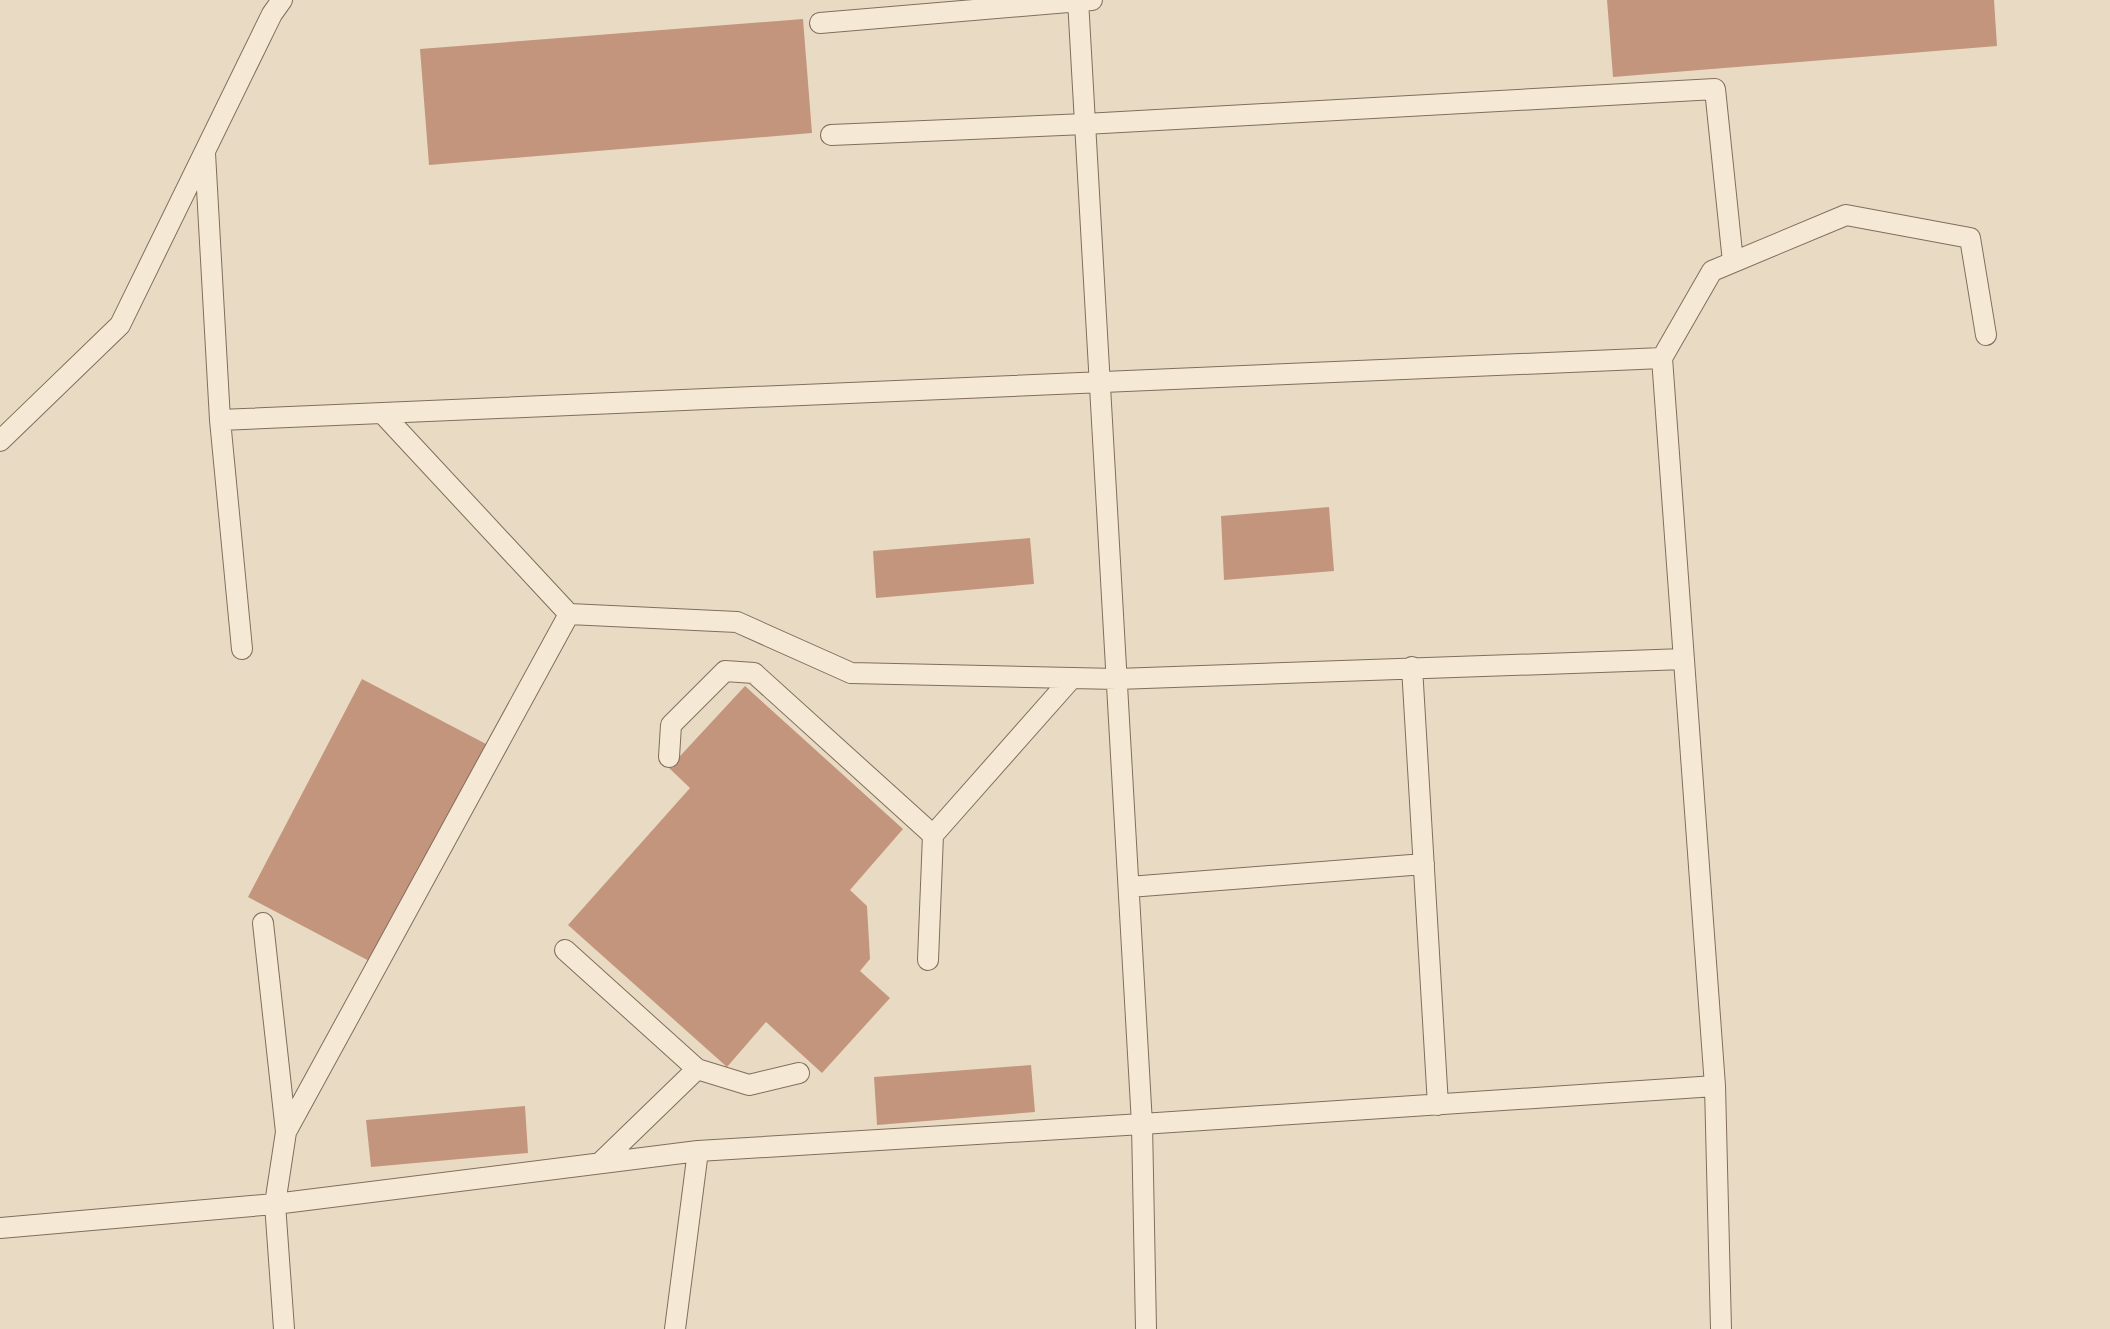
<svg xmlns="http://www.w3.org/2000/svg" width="2110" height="1329" viewBox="0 0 2110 1329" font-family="Georgia,serif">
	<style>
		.building { fill: #c4957d }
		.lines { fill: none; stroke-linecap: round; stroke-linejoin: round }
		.lane-casing { stroke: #826d5c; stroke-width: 22 }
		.lane { stroke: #f5e9d5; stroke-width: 20 }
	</style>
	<rect width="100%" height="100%" fill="#e9dbc3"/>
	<path class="building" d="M1607 0H1994L1997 46 1613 77Z
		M803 19 812 133 429 165 420 49Z
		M1329 507 1334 571 1224 580 1221 516Z
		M1030 538 1034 584 876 598 873 551Z
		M362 679 488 745 373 963 248 897Z
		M745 686 903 829 850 890 867 906 870 959 860 971 890 998 822 1073 766 1022 727 1067 568 925 690 788 669 768Z
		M1031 1065 1035 1112 877 1125 874 1077Z
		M525 1106 528 1153 371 1167 366 1120Z"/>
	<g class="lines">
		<defs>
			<path id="lane" d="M1078 0 1142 1124 1146 1329
				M820 23 1092 0
				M831 135 1085 124 1715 89 1733 262
				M205 153 220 420 242 649
				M1662 358 1715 1086 1721 1329
				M383 414 569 614 737 622 851 673 1117 679 1684 659
				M220 420 1662 358 1712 271 1846 215 1970 238 1986 335
				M0 441 120 325 272 14 282 0
				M1412 667 1438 1105
				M669 757 671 725 725 671 754 673 933 835 1071 679
				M1129 887 1424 864
				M263 923 286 1132 275 1204 284 1329
				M565 950 697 1069
				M928 960 933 835
				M286 1132 569 614
				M601 1162 697 1069 749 1085 799 1073
				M0 1228 275 1204 698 1151 1142 1124 1715 1086
				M675 1329 698 1151"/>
		</defs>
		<use href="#lane" class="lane-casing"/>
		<use href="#lane" class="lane"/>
	</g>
</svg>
